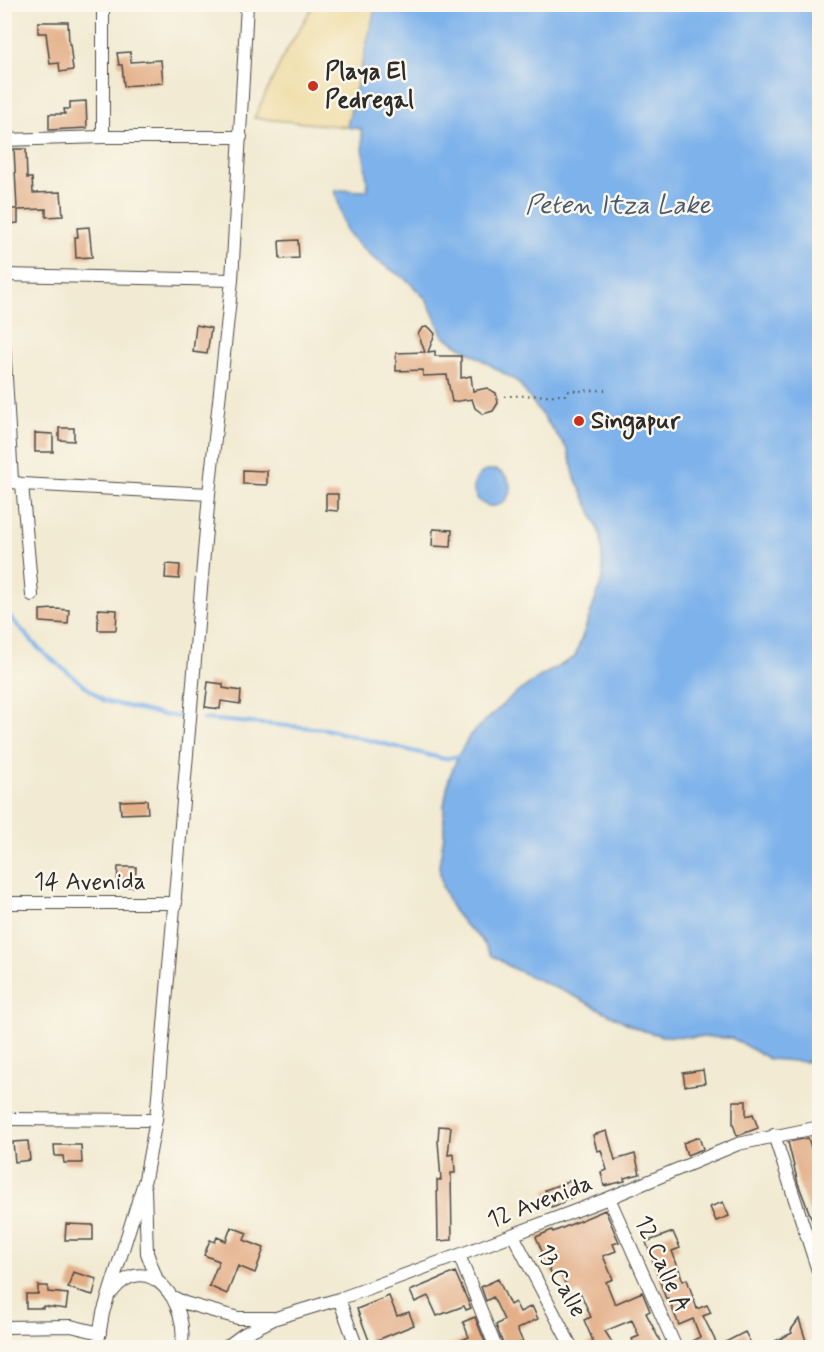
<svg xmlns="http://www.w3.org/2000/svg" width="824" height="1352" viewBox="0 0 824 1352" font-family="Mynerve,sans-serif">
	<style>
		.sand { fill: #eeda9e; stroke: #8c8264; stroke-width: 1.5 }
		.water { fill: #7eb2eb; stroke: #546e8b; stroke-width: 1.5 }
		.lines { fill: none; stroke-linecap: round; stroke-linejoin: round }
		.stream { stroke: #7eb2eb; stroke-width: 4 }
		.building { fill: #e4b08a }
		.minor-casing { stroke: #494844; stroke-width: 14 }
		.path { stroke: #494844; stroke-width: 2; stroke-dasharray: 1.5 4.5; stroke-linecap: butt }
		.minor { stroke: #fff; stroke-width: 12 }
		.poi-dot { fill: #c8321e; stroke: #fbf7ec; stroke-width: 2 }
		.labels { text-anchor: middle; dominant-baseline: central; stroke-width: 5; stroke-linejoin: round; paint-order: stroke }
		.poi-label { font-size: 24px; font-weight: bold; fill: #2b2b2b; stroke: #fbf7ec; text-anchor: start }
		.street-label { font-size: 24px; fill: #2b2b2b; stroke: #fbf7ec }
		.water-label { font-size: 26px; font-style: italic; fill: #485a6e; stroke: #fbf7ec }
	</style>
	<rect width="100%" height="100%" fill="#fbf7ec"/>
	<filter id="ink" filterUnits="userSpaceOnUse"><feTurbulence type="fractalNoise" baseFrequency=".0167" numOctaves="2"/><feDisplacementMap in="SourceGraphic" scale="12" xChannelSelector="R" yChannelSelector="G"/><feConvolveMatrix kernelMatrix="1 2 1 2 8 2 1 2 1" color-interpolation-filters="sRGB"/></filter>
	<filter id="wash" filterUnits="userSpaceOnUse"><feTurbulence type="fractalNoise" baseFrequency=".008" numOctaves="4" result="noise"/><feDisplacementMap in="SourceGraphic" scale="24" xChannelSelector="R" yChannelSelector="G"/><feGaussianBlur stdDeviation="1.35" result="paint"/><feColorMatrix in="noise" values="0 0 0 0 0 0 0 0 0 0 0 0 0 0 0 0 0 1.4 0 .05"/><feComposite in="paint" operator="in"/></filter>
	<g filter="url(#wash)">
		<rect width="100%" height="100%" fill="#f2ead2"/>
		<path class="sand" d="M311 5H376L347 127 254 118 284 55 310 11Z"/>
		<path class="water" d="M376 5H819V1063L769 1059 732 1038 662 1036 638 1029 576 997 512 968 491 955 481 939 465 925 453 910 442 886 439 866 444 835V806L449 778 458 756 470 735 511 697 538 678 575 657 603 578 601 537 590 509 575 478 568 450 518 382 443 336 427 300 407 280 373 258 346 232 335 190 368 191 361 129 347 127Z
			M474 488a18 18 0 1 1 36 0a18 18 0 1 1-36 0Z"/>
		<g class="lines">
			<path class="stream" d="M4 610 40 650 104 701 163 715 180 717
				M203 719 325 729 444 759 458 756"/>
		</g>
		<g id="blocks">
			<path class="building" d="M38 22H68L69 44H70L73 70 60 72 59 63 50 64 46 33H38Z
				M130 52 131 62 161 60 163 83 124 86 122 65H119L117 53Z
				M86 101 87 128 49 130V114H65L64 109H70V102Z
				M14 149H26L27 178H32L33 193 61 192 63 216 46 217V209L18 210V223L8 224V209H17Z
				M89 227 92 257 76 258 75 237H78L77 228Z
				M298 240 299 258 280 259 279 241Z
				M196 325 211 328 207 354 193 352Z
				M426 327 430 328 435 334 428 352 435 351V356H461V378L471 376 473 391 487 388 496 393 498 403 493 411 483 414 475 408 472 399 452 402 447 375 423 376V370L396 371V353L425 352 418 334 422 328Z
				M59 428H74V441L59 440Z
				M35 433 53 434V452H35Z
				M243 470 267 471V485L243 484Z
				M326 494H338V511L326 510Z
				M433 529 452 530 451 547 432 546Z
				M166 564 180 565 179 579 165 578Z
				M55 609 69 610 68 624 40 622V610Z
				M98 609 117 610 116 630H98Z
				M208 682 223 684V688L241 691 240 704 221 701 220 709 205 707Z
				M147 800 148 813 121 814 120 801Z
				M118 867H136L135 887 117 886Z
				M703 1070 705 1083 685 1086 683 1073Z
				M733 1101H746V1116L753 1114 758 1128 737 1136 733 1124Z
				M439 1126 451 1127 448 1155 454 1154 455 1173H451L452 1240 438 1241 437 1180H441L438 1141Z
				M607 1131 615 1160 635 1154 640 1174 624 1178 625 1181 604 1186 601 1172 607 1170 601 1150 597 1151 593 1135Z
				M699 1137 703 1149 687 1155 683 1143Z
				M808 1138 819 1172V1218L812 1220 798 1183 788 1142Z
				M28 1141 30 1160 15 1162 13 1142Z
				M54 1145H81L82 1163H64L63 1156H55Z
				M574 1179 578 1192 572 1194 573 1197 562 1201 563 1203 551 1207 545 1190Z
				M723 1202 729 1216 716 1221 710 1207Z
				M605 1210 619 1242 613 1244 616 1251 603 1256 613 1279 606 1282 615 1304 642 1292 650 1311 646 1313 663 1347H635L632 1339 639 1336 632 1320 605 1331 615 1347H582L593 1341 584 1320 591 1317 580 1292 571 1296 560 1272 552 1275 548 1266 536 1237 552 1230 553 1232Z
				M66 1224 93 1225V1240H65Z
				M231 1227 247 1233 244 1240 264 1248 255 1273 238 1266 227 1294 209 1286 219 1261 204 1255 210 1240 215 1242 217 1237 226 1241Z
				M673 1232 680 1248 672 1251 683 1281 687 1279 697 1309 707 1305 711 1313 703 1316 718 1346 745 1332 753 1347H684V1345L700 1337 693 1319 679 1325 668 1298 666 1299 646 1242Z
				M73 1272 97 1279 93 1295 68 1288Z
				M455 1272 471 1308 466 1310 464 1306 437 1316 428 1296 415 1302 410 1291Z
				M498 1279 510 1305 515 1302 520 1312 532 1306 538 1319 517 1329 523 1342 511 1347H504L496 1325 504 1320 493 1297 486 1301 481 1287Z
				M38 1286H48V1292L68 1294 66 1309 43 1306V1308H26V1294H38Z
				M389 1296 397 1316 409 1312 414 1325 370 1343 357 1309Z
				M475 1317 487 1347H445L469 1337 463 1322Z
				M799 1319 808 1347H763L792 1333 791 1330Z"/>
		</g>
	</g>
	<g filter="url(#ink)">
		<use href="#blocks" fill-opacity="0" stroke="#494844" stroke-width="1.5"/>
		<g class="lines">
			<defs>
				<path id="minor" d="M103 137V4
					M4 140 103 137H241
					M4 275 232 280
					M4 344 12 480
					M4 480 22 484 209 494
					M22 484 32 595
					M4 903H176
					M4 1119 156 1120
					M774 1135 820 1277
					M145 1189 147 1253 157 1280
					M609 1198 676 1348
					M513 1235 572 1348
					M459 1255 496 1348
					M112 1292C148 1246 191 1305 181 1348
					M171 1296 185 1303 238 1318H272
					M339 1299 357 1348
					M4 1327 71 1326 100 1333
					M97 1348 103 1313 145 1179 156 1120 209 494 232 280 247 4
					M225 1348 244 1334 276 1318 339 1299 459 1255 609 1198 738 1144 820 1127"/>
			</defs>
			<use href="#minor" class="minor-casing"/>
			<path class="path" d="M504 396 566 395 569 391 605 390"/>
			<use href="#minor" class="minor"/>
		</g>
	</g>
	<g class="poi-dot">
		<circle cx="313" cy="86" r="6"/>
		<circle cx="579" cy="421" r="6"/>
	</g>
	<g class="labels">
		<g class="poi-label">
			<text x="325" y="72">Playa El<tspan x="325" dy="28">Pedregal</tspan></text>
			<text x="591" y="421">Singapur</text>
		</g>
		<g class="street-label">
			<text x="90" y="882">14 Avenida</text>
			<text transform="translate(540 1202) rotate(-21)">12 Avenida</text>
			<text transform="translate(662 1264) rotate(66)">12 Calle A</text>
			<text transform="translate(561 1281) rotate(62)">13 Calle</text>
		</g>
		<g class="water-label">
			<text x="618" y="206">Peten Itza Lake</text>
		</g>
	</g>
	<rect width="824" height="1352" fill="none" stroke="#fbf7ec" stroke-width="24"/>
</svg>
